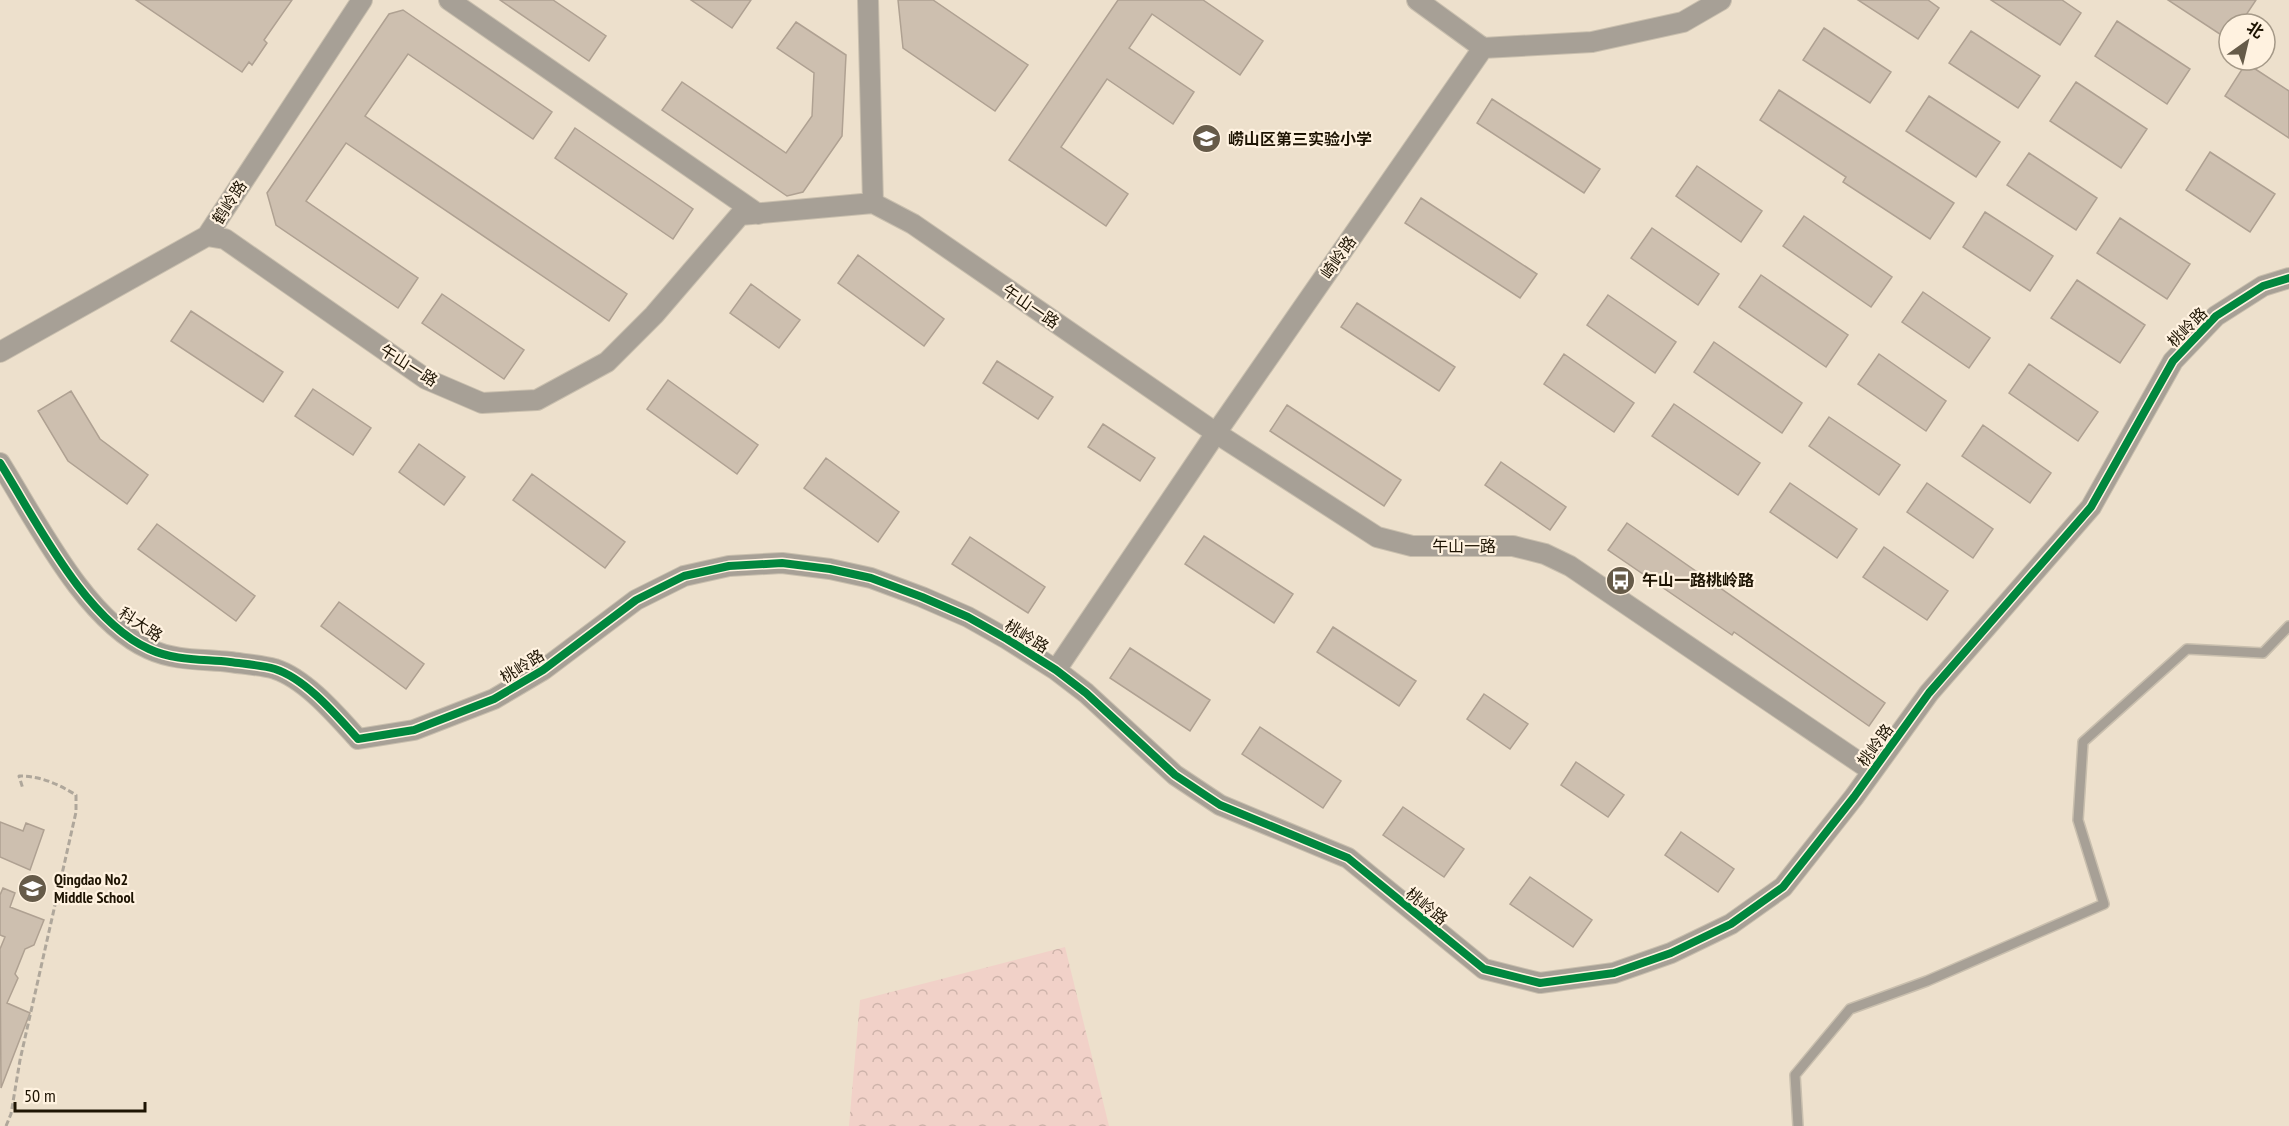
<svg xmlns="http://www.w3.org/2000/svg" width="2289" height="1126" viewBox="0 0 2289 1126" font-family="'PT Sans Narrow','Noto Sans SC',sans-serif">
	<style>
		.forest { fill: url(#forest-crowns) }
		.building { fill: #cdbfaf; stroke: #afa192; stroke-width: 1.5 }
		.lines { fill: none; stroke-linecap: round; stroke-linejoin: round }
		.lane-casing { stroke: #c9bfae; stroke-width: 12 }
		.street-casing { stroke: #c9bfae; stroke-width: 22 }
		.path { stroke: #afa79b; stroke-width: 3; stroke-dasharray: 6 3; stroke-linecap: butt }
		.lane { stroke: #a7a096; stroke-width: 9 }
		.street { stroke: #a7a096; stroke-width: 20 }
		.cycleway-casing { stroke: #fff2e0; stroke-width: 11 }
		.cycleway { stroke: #00873e; stroke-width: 8 }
		.labels { text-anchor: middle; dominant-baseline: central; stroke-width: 4.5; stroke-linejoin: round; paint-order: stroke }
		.poi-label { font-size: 16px; font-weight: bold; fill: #1e1403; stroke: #fff2e0; text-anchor: start }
		.street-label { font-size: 16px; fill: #1e1403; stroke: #fff2e0 }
	</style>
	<defs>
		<pattern id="forest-crowns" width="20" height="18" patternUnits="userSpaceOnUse" patternTransform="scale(1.5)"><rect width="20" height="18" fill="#f1d1c8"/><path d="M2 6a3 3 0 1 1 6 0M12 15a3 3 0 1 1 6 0" fill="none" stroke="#ceb3aa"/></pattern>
	</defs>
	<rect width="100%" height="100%" fill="#ede0cc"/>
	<path class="forest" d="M1065 947 1109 1126H849L860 1000Z"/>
	<path class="building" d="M136 0H292L264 40 267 43 252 65 249 62 242 72Z
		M500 0H553L606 36 589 61Z
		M691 0H751L732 28Z
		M898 0H933L1028 65 995 111 903 48Z
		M1118 0H1203L1263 41 1240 75 1152 14 1129 48 1194 92 1173 124 1107 79 1061 147 1128 194 1106 226 1009 160Z
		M1858 0H1928L1939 8 1918 39Z
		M1991 0H2062L2081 13 2060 45Z
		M2168 0H2256L2240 24H2229V40Z
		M403 10 552 112 533 139 408 54 365 116 627 294 609 321 346 143 306 201 418 278 398 308 276 225 267 193 389 14Z
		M2117 21 2190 69 2167 104 2095 56Z
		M796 22 846 55 842 136 803 192 787 196 662 110 682 82 786 153 812 116 814 73 777 48Z
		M1824 28 1891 72 1870 103 1803 60Z
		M1971 31 2040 76 2018 108 1949 63Z
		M2246 63 2289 91V138L2225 96Z
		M2076 82 2147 129 2121 168 2050 121Z
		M1779 90 1954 203 1930 239 1843 182 1846 177 1760 120Z
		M1929 96 2000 142 1976 177 1906 131Z
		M1492 99 1600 169 1584 193 1477 123Z
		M575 128 693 209 673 239 555 158Z
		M2210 152 2275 194 2250 232 2186 190Z
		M2029 153 2097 198 2076 230 2007 185Z
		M1697 166 1762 211 1741 242 1676 196Z
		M1421 198 1537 274 1520 298 1405 223Z
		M1985 212 2053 256 2030 291 1963 247Z
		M1804 216 1892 277 1871 307 1783 246Z
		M2120 218 2190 264 2167 299 2097 253Z
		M1652 228 1719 274 1698 305 1631 258Z
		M858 255 944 319 924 346 838 283Z
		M1761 275 1848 335 1826 367 1739 307Z
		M2077 280 2145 325 2120 363 2051 318Z
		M751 284 800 320 779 348 730 313Z
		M1923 292 1990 338 1969 368 1902 322Z
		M442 294 524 350 504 379 422 323Z
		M1608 295 1676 342 1655 373 1587 325Z
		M1357 303 1455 367 1439 391 1341 327Z
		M191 311 283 372 263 402 171 341Z
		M1714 342 1802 403 1782 433 1694 372Z
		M1564 354 1634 403 1614 432 1544 384Z
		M1879 354 1946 401 1926 431 1858 384Z
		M997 361 1053 397 1038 419 983 383Z
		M2029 364 2098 412 2078 441 2009 393Z
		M668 380 758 445 737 474 647 409Z
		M313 389 371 428 353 455 295 416Z
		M71 391 100 439 148 475 127 504 68 461 38 411Z
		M1674 404 1760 463 1738 495 1652 436Z
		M1287 405 1401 480 1384 506 1270 431Z
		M1829 417 1900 465 1879 495 1809 446Z
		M1103 424 1155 458 1140 481 1088 447Z
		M1983 425 2051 473 2030 503 1962 456Z
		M419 444 465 477 444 505 399 472Z
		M826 458 899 512 878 542 804 488Z
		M1501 462 1566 507 1550 530 1485 485Z
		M532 474 625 542 605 568 513 500Z
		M1790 483 1857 529 1837 558 1770 512Z
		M1927 483 1993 529 1973 558 1907 512Z
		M1627 523 1885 703 1869 726 1734 632 1732 635 1608 550Z
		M157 524 255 596 236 621 138 549Z
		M1204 536 1293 594 1274 623 1185 564Z
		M970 537 1045 587 1028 613 952 564Z
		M1884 547 1948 591 1927 620 1863 577Z
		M339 602 424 664 406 689 321 626Z
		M1333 627 1416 681 1399 706 1317 652Z
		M1130 648 1210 700 1190 731 1110 678Z
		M1484 694 1528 724 1510 749 1467 719Z
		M1260 727 1341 781 1323 808 1242 754Z
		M1576 762 1624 795 1608 817 1561 785Z
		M1403 807 1464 849 1444 877 1383 835Z
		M0 822 23 831 26 823 44 830 30 870 0 857Z
		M1681 832 1734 869 1718 892 1665 855Z
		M1530 877 1592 920 1573 947 1510 904Z
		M3 888 15 893 10 907 44 920 34 945 25 949 15 974 18 978 7 1003 30 1013 1 1088 0 949 5 937 0 935V895Z"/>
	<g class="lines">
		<defs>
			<path id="lane" d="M1798 1126 1795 1075 1850 1009 1927 981 2104 904 2078 820 2083 742 2187 649 2263 653 2289 626"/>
			<path id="street" d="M449 0 758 214
				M868 0 873 203
				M1417 0 1483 48
				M207 236 225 239 426 379 482 403 537 400 607 362 654 315 740 215 873 203 913 224 1216 433 1377 537 1412 546H1513L1545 554 1570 566 1872 771
				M0 352 207 236 362 0
				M0 463C37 522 85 620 149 649 175 661 203 659 230 662 244 664 261 665 275 669 306 679 337 716 358 739L414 730 494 699 543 670 636 600 684 576 729 566 782 563 830 569 871 578 922 597 968 617 1007 639 1056 670 1086 693 1175 775 1220 805 1348 858 1484 969 1540 983 1614 973 1671 953 1731 924 1783 887 1854 797 1929 693 2091 507 2173 361 2216 316 2263 286 2289 278
				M1056 670 1216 433 1483 48 1592 42 1683 22 1721 0"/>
		</defs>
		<use href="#lane" class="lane-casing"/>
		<use href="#street" class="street-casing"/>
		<path class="path" d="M6 1126 11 1114 20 1060 76 812V795C58 784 41 776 19 776L23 789"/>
		<use href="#lane" class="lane"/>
		<use href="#street" class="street"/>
		<defs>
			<path id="cycleway" d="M0 463C37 522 85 620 149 649 175 661 203 659 230 662 244 664 261 665 275 669 306 679 337 716 358 739L414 730 494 699 543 670 636 600 684 576 729 566 782 563 830 569 871 578 922 597 968 617 1007 639 1056 670 1086 693 1175 775 1220 805 1348 858 1484 969 1540 983 1614 973 1671 953 1731 924 1783 887 1854 797 1929 693 2091 507 2173 361 2216 316 2263 286 2289 278"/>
		</defs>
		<use href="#cycleway" class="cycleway-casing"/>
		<use href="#cycleway" class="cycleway"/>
	</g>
	<defs>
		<symbol id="school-disc" viewBox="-11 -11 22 22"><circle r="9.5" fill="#665b49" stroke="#fff2e0"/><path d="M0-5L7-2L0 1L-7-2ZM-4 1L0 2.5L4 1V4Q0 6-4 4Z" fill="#fff"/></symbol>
		<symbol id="bus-disc" viewBox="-11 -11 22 22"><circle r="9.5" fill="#665b49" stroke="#fff2e0"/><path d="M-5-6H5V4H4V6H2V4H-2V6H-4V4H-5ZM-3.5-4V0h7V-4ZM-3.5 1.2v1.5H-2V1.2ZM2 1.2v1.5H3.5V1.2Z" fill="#fff"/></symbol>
	</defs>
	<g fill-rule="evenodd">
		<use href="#school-disc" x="1190" y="122" width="33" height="33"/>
		<use href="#bus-disc" x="1604" y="564" width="33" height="33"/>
		<use href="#school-disc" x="16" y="872" width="33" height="33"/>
	</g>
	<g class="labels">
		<g class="poi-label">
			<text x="1228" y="139">崂山区第三实验小学</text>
			<text x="1642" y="580">午山一路桃岭路</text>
			<text x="54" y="879">Qingdao No2<tspan x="54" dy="18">Middle School</tspan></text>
		</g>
		<g class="street-label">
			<text transform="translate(229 202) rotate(-57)">鹤岭路</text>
			<text transform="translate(1338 257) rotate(-55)">崎岭路</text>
			<text transform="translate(1031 306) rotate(34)">午山一路</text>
			<text transform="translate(2187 327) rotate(-45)">桃岭路</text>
			<text transform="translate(409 365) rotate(32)">午山一路</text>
			<text x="1464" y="546">午山一路</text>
			<text transform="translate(141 624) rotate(33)">科大路</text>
			<text transform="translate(1027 636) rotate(31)">桃岭路</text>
			<text transform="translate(522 666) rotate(-32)">桃岭路</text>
			<text transform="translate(1875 745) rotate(-54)">桃岭路</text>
			<text transform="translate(1427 906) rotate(39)">桃岭路</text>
		</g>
	</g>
	<g transform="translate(2247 42) rotate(34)"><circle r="28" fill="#fff2e0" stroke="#a59988" stroke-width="1.5"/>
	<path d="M0-4.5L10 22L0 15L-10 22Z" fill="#665b49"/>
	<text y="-9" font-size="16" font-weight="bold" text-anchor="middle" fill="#1e1403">北</text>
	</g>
	<path d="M15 1102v9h130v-9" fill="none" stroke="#1e1403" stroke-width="3"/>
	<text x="24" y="1102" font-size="18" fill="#1e1403" stroke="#fff2e0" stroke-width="4.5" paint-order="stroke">50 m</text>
</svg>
